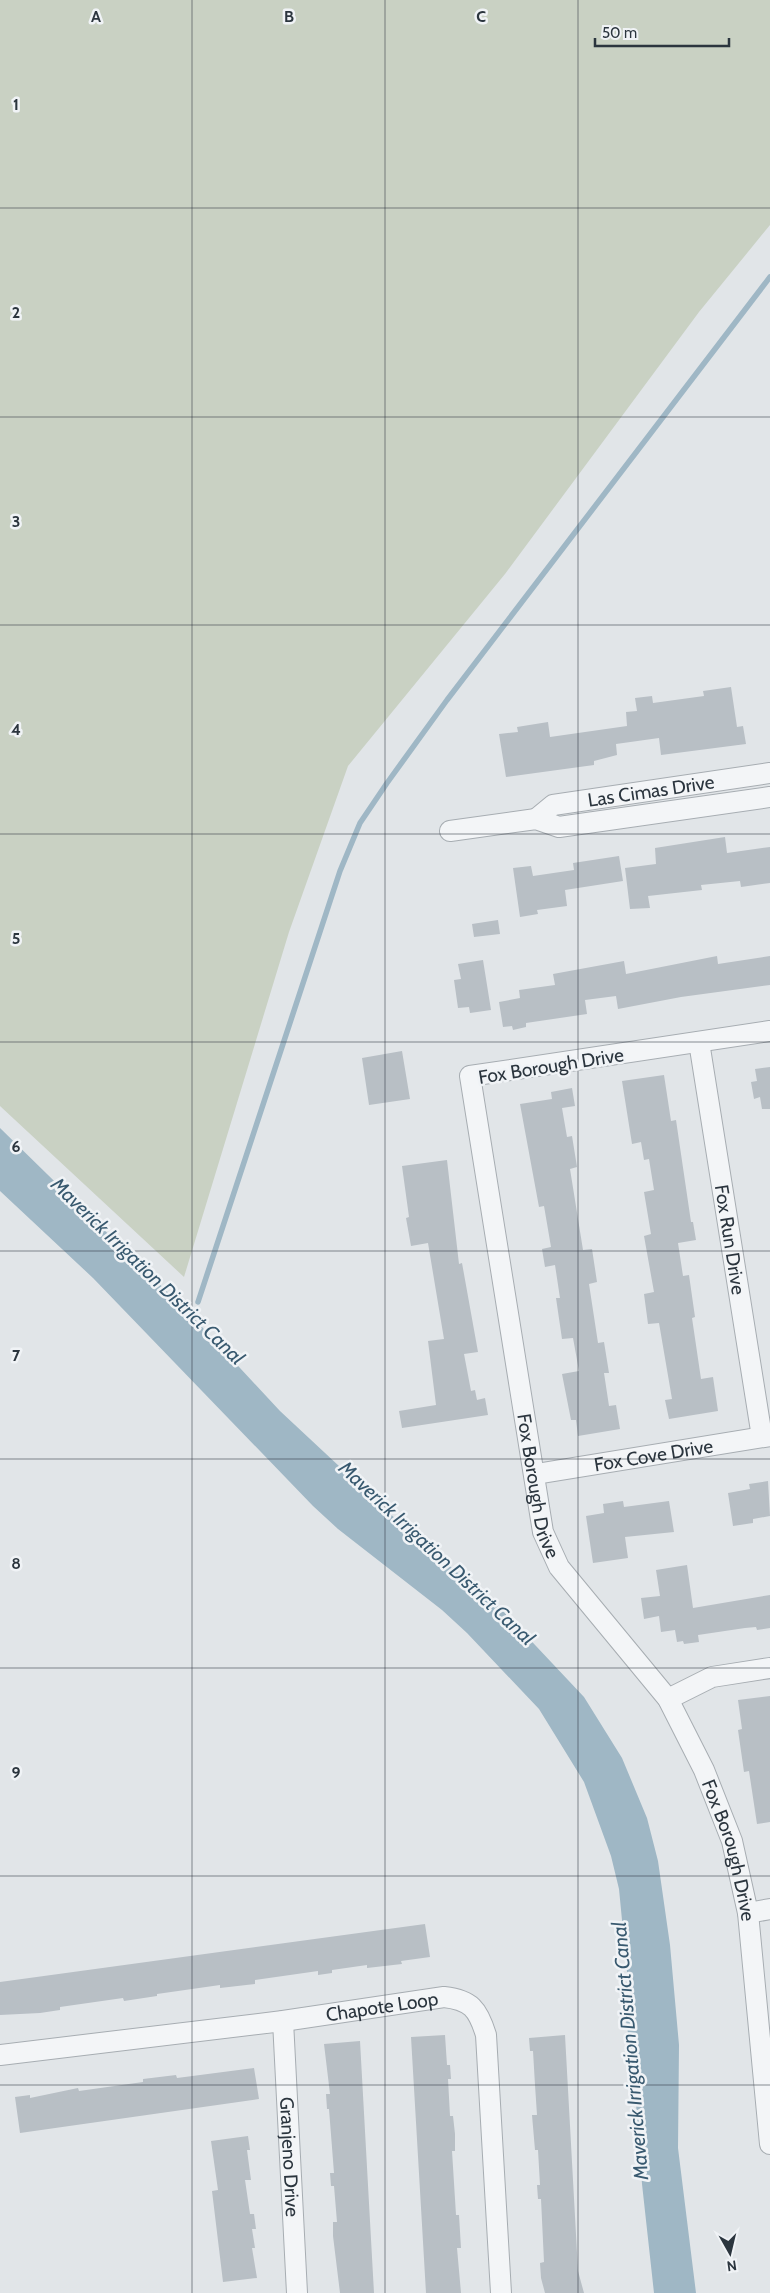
<svg xmlns="http://www.w3.org/2000/svg" width="770" height="2293" viewBox="0 0 770 2293" font-family="Cabin,sans-serif">
	<style>
		.green { fill: #c9d1c3 }
		.water { fill: #9fb7c5 }
		.lines { fill: none; stroke-linecap: round; stroke-linejoin: round }
		.stream { stroke: #9fb7c5; stroke-width: 5.5 }
		.building { fill: #b8bfc5 }
		.minor-casing { stroke: #a7adb2; stroke-width: 22 }
		.minor { stroke: #f3f5f7; stroke-width: 20 }
		.grid { fill: none; stroke: #2b353e; stroke-width: 1; stroke-opacity: 0.55 }
		.labels { text-anchor: middle; dominant-baseline: central; stroke-width: 5; stroke-linejoin: round; paint-order: stroke }
		.street-label { font-size: 19px; fill: #2b353e; stroke: #f0f3f6 }
		.water-label { font-size: 20px; font-style: italic; fill: #38596f; stroke: #f0f3f6 }
		.grid-label { font-size: 16px; text-anchor: middle; font-weight: bold; fill: #2b353e; stroke: #f0f3f6; stroke-width: 5; stroke-linejoin: round; paint-order: stroke }
	</style>
	<rect width="100%" height="100%" fill="#e1e5e8"/>
	<path class="green" d="M0 0H770V225L699 312 505 574 348 766 289 932 184 1277 0 1106Z"/>
	<path class="water" d="M0 1128 189 1313 280 1411 414 1536 502 1610 584 1697 622 1758 647 1818 658 1861 670 1945 679 2045 678 2148 696 2293H654L642 2184 633 2063 626 2021 627 1972 619 1889 611 1856 584 1782 539 1709 467 1633 442 1610 338 1529 313 1506 93 1278 0 1191Z"/>
	<g class="lines">
		<path class="stream" d="M198 1302 340 871 360 823 387 783 447 700 770 277"/>
	</g>
	<path class="building" d="M731 687 737 727 743 726 746 744 661 755 659 738 616 744 617 755 594 761V765L506 777 499 734 518 732 517 727 548 722 550 737 627 726 626 712 637 711 635 698 652 696 653 703 704 696 703 691Z
		M725 837 727 853 770 847V883L741 887 740 881 701 885 702 890 648 896 650 908 630 909 625 868 656 864 655 848Z
		M619 856 623 881 565 890 567 906 537 910 538 914 520 917 513 868 531 866 533 876 574 870 573 863Z
		M498 920 500 934 474 937 472 924Z
		M717 956 718 964 770 956V985L681 997 618 1009 616 996 585 1000 587 1014 526 1023V1027L513 1030 512 1026 503 1027 499 1002 520 998 519 990 555 985 553 974 624 961 626 974Z
		M483 960 491 1010 470 1013 469 1007 458 1008 454 980 461 979 458 964Z
		M402 1051 410 1099 369 1105 362 1058Z
		M770 1067V1109H762L760 1097 754 1099 751 1082 757 1081 755 1069Z
		M664 1075 671 1121 676 1120 691 1222H693L696 1240 678 1243 683 1276 689 1275 695 1317 692 1318 701 1379 713 1377 718 1411 669 1419 665 1400 672 1399 659 1323 648 1324 644 1294 654 1292 644 1236 651 1234 644 1192 654 1190 649 1159 644 1160 641 1142 632 1144 622 1081Z
		M572 1088 575 1106 562 1108 567 1137 572 1136 577 1167 570 1169 583 1250 592 1249 597 1282 589 1284 598 1343 604 1342 609 1373H604L609 1406 616 1405 620 1429 578 1436 576 1420H571L562 1374 579 1371 573 1338 562 1339 556 1298H560L555 1265 545 1267 542 1249 551 1247 544 1206 539 1207 520 1104 552 1099 551 1092Z
		M447 1160 459 1264 462 1263 478 1352 464 1354 471 1391 475 1390 477 1400 485 1398 488 1415 402 1428 399 1411 436 1405 428 1341 444 1339 428 1243 411 1246 406 1218 409 1217 402 1166Z
		M768 1481 770 1516 753 1519V1523L733 1526 728 1493 750 1489 749 1484Z
		M623 1501 624 1507 669 1501 674 1532 625 1537 628 1558 593 1563 586 1516 604 1513 603 1504Z
		M687 1565 693 1608 770 1595V1628L757 1630 756 1627 745 1628 698 1635 699 1642 684 1644 683 1641 677 1642 675 1630 661 1632 659 1616 644 1619 641 1598 660 1596 656 1570Z
		M770 1696V1822L757 1824 749 1771 744 1772 738 1730 742 1729 738 1700Z
		M425 1924 430 1957 401 1961 402 1964 367 1968V1965L332 1970V1973L318 1975V1971L255 1980V1984L220 1988V1985L157 1994V1996L124 2001 123 1998 60 2007V2010L40 2013 0 2015V1982Z
		M445 2035 447 2065H450L451 2079H448L450 2116H453L455 2134V2151H452L456 2215H459L461 2248H457L461 2293H426L411 2037Z
		M565 2035 578 2271 584 2293H545L541 2278 540 2263 544 2262 541 2199H538L537 2185H540L538 2150H535L532 2115H537L535 2085 533 2051H530L529 2038Z
		M360 2041 374 2293H340L333 2236V2222H337L334 2186H331L330 2173H334L329 2109H327L326 2094H330L324 2044Z
		M254 2068 259 2099 20 2133 15 2097 30 2095V2098L78 2088 79 2091 143 2082V2079L176 2075 177 2078Z
		M248 2136 250 2150H247L251 2180H245L250 2214H254L256 2229H252L255 2248H252L257 2278 223 2282 212 2191 218 2190 211 2141Z"/>
	<g class="lines">
		<defs>
			<g id="minor">
				<path id="s1" d="M536 819 553 805 770 773"/>
				<path d="M450 831 536 819 559 827 770 797"/>
				<path id="s2" d="M770 1031 470 1076 543 1532 559 1567 668 1699 704 1770 732 1841 748 1913 770 2144"/>
				<path id="s3" d="M699 1042 762 1437"/>
				<path id="s4" d="M536 1474 770 1436"/>
				<path d="M668 1699 712 1677 770 1668"/>
				<path d="M748 1913 770 1909"/>
				<path id="s5" d="M283 2021 297 2293"/>
				<path id="s6" d="M0 2055 283 2021 444 1997C471 2000 478 2009 486 2035L501 2293"/>
			</g>
		</defs>
		<use href="#minor" class="minor-casing"/>
		<use href="#minor" class="minor"/>
	</g>
	<path class="grid" d="M192 0V2293M385 0V2293M578 0V2293M0 208H770M0 417H770M0 625H770M0 834H770M0 1042H770M0 1251H770M0 1459H770M0 1668H770M0 1876H770M0 2085H770"/>
	<g class="labels">
		<g class="street-label">
			<text stroke="none"><textPath href="#s1" startOffset="121">Las Cimas Drive</textPath></text>
			<text transform="translate(551 1066) rotate(-9)">Fox Borough Drive</text>
			<text stroke="none"><textPath href="#s3" startOffset="200">Fox Run Drive</textPath></text>
			<text stroke="none"><textPath href="#s4" startOffset="119">Fox Cove Drive</textPath></text>
			<text stroke="none"><textPath href="#s2" startOffset="719">Fox Borough Drive</textPath></text>
			<text stroke="none"><textPath href="#s2" startOffset="1139">Fox Borough Drive</textPath></text>
			<text stroke="none"><textPath href="#s6" startOffset="385">Chapote Loop</textPath></text>
			<text stroke="none"><textPath href="#s5" startOffset="136">Granjeno Drive</textPath></text>
		</g>
		<g class="water-label">
			<text transform="translate(148 1271) rotate(44)">Maverick Irrigation District Canal</text>
			<text transform="translate(437 1553) rotate(43)">Maverick Irrigation District Canal</text>
			<text transform="translate(630 2051) rotate(-95)">Maverick Irrigation District Canal</text>
		</g>
	</g>
	<g class="grid-label">
		<text x="96" y="22">A</text>
		<text x="289" y="22">B</text>
		<text x="481" y="22">C</text>
		<text x="16" y="110">1</text>
		<text x="16" y="318">2</text>
		<text x="16" y="527">3</text>
		<text x="16" y="735">4</text>
		<text x="16" y="944">5</text>
		<text x="16" y="1152">6</text>
		<text x="16" y="1361">7</text>
		<text x="16" y="1569">8</text>
		<text x="16" y="1778">9</text>
	</g>
	<g transform="translate(730 2253) rotate(172)" stroke="#f0f3f6" stroke-width="4" paint-order="stroke">
	<path d="M0-4L9 19L0 12L-9 19Z" fill="#2b353e"/>
	<text y="-8" font-size="14" font-weight="bold" text-anchor="middle" fill="#2b353e">N</text>
	</g>
	<path d="M595 38v8h134v-8" fill="none" stroke="#2b353e" stroke-width="2.5"/>
	<text x="602" y="38" font-size="15" fill="#2b353e" stroke="#f0f3f6" stroke-width="4" paint-order="stroke">50 m</text>
</svg>
